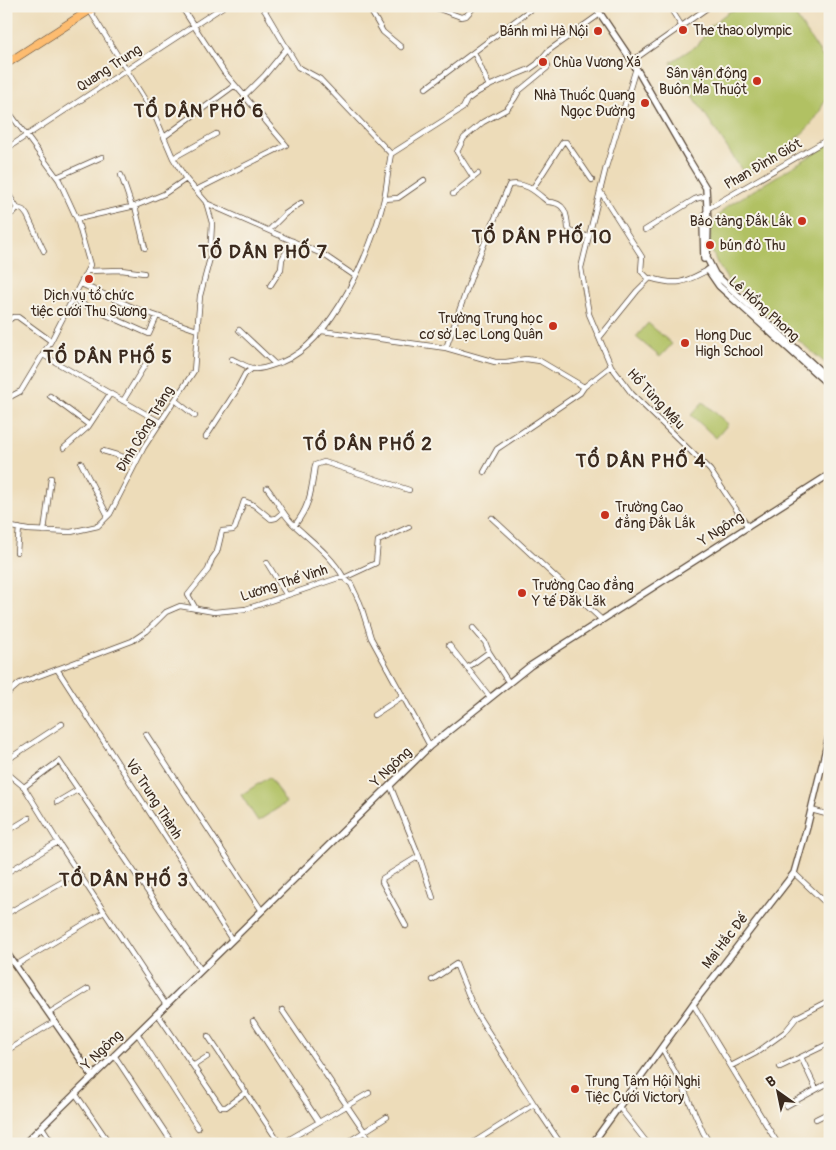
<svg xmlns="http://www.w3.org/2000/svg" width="836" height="1150" viewBox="0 0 836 1150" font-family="Pangolin,sans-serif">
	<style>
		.green { fill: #b1c164; stroke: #767641 }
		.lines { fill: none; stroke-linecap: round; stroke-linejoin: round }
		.minor-casing { stroke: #564535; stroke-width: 6 }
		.tertiary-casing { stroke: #564535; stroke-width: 8 }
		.primary-casing { stroke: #564535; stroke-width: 9 }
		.minor { stroke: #fff; stroke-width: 4.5 }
		.tertiary { stroke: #fff; stroke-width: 5.5 }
		.primary { stroke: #fdbc70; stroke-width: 8 }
		.poi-dot { fill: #c8321e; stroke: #f7f3e8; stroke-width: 2 }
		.labels { text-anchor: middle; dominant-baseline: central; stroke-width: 4; stroke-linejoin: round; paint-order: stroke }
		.poi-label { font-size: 14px; fill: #3b2a1e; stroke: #f7f3e8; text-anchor: start }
		.street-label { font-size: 14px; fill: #3b2a1e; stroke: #f7f3e8 }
		.district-label { font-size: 19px; font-weight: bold; letter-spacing: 1px; fill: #3b2a1e; stroke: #f7f3e8 }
	</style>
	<rect width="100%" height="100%" fill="#f7f3e8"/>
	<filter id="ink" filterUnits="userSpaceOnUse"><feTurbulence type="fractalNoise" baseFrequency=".02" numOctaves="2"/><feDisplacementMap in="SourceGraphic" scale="10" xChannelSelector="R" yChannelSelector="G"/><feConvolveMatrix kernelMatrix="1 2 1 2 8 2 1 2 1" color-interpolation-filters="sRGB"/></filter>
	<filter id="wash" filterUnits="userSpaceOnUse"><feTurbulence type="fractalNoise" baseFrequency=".0096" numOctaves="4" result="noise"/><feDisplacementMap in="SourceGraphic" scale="20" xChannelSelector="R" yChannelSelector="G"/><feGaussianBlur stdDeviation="1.12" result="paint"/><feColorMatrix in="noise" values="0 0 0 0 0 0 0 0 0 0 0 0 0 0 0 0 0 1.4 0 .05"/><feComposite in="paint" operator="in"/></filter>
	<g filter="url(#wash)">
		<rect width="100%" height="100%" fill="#eddcb9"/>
		<path class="green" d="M754 6H789L830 68V94C824 98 823 105 820 111 813 123 806 131 795 139L798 144 745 175 671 62 699 44 708 28 723 16 730 11Z
			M830 144V367L729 282 717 263 710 246V235L713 226 716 219 726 207Z
			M648 323 672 344 660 357 636 337Z
			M703 402 728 424 716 438 691 415Z
			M269 777 286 803 258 821 241 795Z"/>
	</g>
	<g filter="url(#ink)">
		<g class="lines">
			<defs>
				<path id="minor" d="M181 6 224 72 286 145 196 190
					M262 6 298 67 320 79 391 154
					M368 6 383 32 401 47
					M431 6 461 17 466 16 475 6
					M669 6 681 25
					M264 10 272 6
					M474 52 489 86
					M632 61 710 6
					M636 68 606 167 581 268 589 314 611 366 632 394 710 470 748 527
					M426 88 535 6
					M244 96 265 75 287 48
					M6 108 59 180 77 219 90 265 51 341 21 391 6 399
					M164 137 235 85
					M6 149 224 6
					M173 158 216 134
					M121 175 132 207
					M57 177 102 157
					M473 177 457 152 464 138 483 122 507 109 515 98 519 91 547 68 548 66 543 57
					M532 189C543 174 552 158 563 142H566L592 180
					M6 190 17 208 14 212 6 217
					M600 191 642 257 641 271 648 278
					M453 194 478 174
					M384 199 398 198 424 180
					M206 203 324 255 355 276
					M135 206 145 248
					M17 208 23 210 27 215 44 251
					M707 209 830 138
					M77 219 135 206 164 194 186 179
					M269 230 285 214 301 203
					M645 230 695 199 706 196
					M87 271 121 270 144 273
					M81 284 137 309 197 330
					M270 286 281 269 282 259 293 241
					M73 300 149 334 157 316
					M6 322 13 317H18L51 341
					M239 330 275 364
					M322 331 446 348 495 362H506L526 359 540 361 584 387
					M599 338 637 291 650 278C678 286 683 283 708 270
					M446 348 475 266 509 185C525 181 536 192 548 202 565 202 567 214 568 228L572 232 589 237
					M43 355 160 422
					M232 359C239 362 249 369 256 369 265 369 273 365 282 362 333 341 372 250 384 199 387 185 388 169 391 154L463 108 467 100 478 92 491 85 530 69 537 64 548 51 600 14
					M50 396 89 425
					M175 400 195 416
					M123 401 148 360
					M206 437 236 391 245 374 253 368
					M64 448 88 427 110 394
					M103 451 137 461
					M81 463 108 516
					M484 472 497 449 580 393 584 387 611 366
					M267 488C276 499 282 513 292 523 311 541 331 555 344 578L376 563 378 541 409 527
					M492 518 602 620
					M295 525C311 504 311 491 315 465L324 462 409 490
					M6 526 28 530 71 532 98 526 110 514 144 447 194 371 200 296 210 258 212 223 206 202 186 179 173 158 155 116 87 6
					M44 531 51 478
					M17 552 19 528
					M267 563 286 594
					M196 609 188 595 208 570 212 559 217 552 222 531 233 530 235 528 244 501 254 505 271 519 276 518 283 512
					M473 628 485 642 489 652
					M449 645 490 697
					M467 668 489 652 509 683
					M57 669 232 940
					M6 695 20 683 132 641 147 631 166 612 180 606 214 612 246 609 338 578H344L351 584 360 603 371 638 430 746
					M374 715 403 696
					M146 734 262 911
					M6 763 13 756 62 724
					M6 772 24 787 58 842 166 1005
					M390 785 419 856 433 898
					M24 787 59 761 201 970
					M57 802 79 789
					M811 810 830 815
					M6 832 29 818
					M6 873 58 842
					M794 873 830 907
					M6 914 78 873
					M406 926 382 882 383 878 419 856
					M16 965 104 912
					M432 980 456 964 475 1011 534 1104
					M693 1004 778 1144
					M282 1010 373 1144
					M49 1013 88 989
					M157 1013 221 1107H226L246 1092
					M253 1021 319 1122
					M137 1033 198 1128
					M208 1036 280 1144
					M662 1048 683 1087 703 1132 710 1144
					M6 1051 54 1022
					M114 1055 173 1144
					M801 1057 816 1089
					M193 1066 207 1057
					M731 1066 756 1053 785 1032 797 1017 830 1000
					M780 1067 830 1043
					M75 1093 110 1144
					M786 1106 830 1082
					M619 1107 648 1144
					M816 1119 830 1112
					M42 1127 53 1144
					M281 1144 369 1093
					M345 1144 387 1117
					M471 1144 534 1104 561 1144"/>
				<path id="tertiary" d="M595 6 632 61 689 160 706 188 708 223 707 258 715 274 830 380
					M704 259 703 222 706 213
					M708 270 719 286 830 386
					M6 952 93 1077
					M24 1144 430 746 530 666 830 474
					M592 1144 693 1004 794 873 807 827 830 732"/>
				<path id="primary" d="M6 64 96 6"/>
			</defs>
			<use href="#minor" class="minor-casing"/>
			<use href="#tertiary" class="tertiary-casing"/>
			<use href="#primary" class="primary-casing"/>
			<use href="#minor" class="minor"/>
			<use href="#tertiary" class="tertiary"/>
			<use href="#primary" class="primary"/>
		</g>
	</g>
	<g class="poi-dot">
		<circle cx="683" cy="30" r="5"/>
		<circle cx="598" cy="31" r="5"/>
		<circle cx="543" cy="62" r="5"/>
		<circle cx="757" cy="81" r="5"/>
		<circle cx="645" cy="103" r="5"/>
		<circle cx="802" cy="221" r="5"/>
		<circle cx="710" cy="245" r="5"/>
		<circle cx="89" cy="279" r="5"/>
		<circle cx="553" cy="326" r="5"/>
		<circle cx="685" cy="343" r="5"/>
		<circle cx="605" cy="515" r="5"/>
		<circle cx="522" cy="593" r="5"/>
		<circle cx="575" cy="1089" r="5"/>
	</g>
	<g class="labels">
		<g class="poi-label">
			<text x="693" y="30">The thao olympic</text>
			<text x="588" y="31" text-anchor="end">Bánh mì Hà Nội</text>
			<text x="553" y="62">Chùa Vương Xá</text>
			<text x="747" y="73" text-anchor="end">Sân vận động<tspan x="747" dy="16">Buôn Ma Thuột</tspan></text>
			<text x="635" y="95" text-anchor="end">Nhà Thuốc Quang<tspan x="635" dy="16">Ngọc Đường</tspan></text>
			<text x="792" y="221" text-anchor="end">Bảo tàng Đắk Lắk</text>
			<text x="720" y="245">bún đỏ Thu</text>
			<text x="89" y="295" text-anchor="middle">Dịch vụ tổ chức<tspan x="89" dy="16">tiệc cưới Thu Sương</tspan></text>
			<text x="543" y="318" text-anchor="end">Trường Trung học<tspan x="543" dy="16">cơ sở Lạc Long Quân</tspan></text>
			<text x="695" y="335">Hong Duc<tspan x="695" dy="16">High School</tspan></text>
			<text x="615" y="507">Trường Cao<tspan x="615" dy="16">đẳng Đắk Lắk</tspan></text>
			<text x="532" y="585">Trường Cao đẳng<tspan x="532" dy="16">Y tế Đăk Lăk</tspan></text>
			<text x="585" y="1081">Trung Tâm Hội Nghị<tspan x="585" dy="16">Tiệc Cưới Victory</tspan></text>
		</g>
		<g class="street-label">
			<text transform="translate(109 68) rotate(-33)">Quang Trung</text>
			<text transform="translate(763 164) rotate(-30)">Phan Đình Giót</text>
			<text transform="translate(764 309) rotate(42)">Lê Hồng Phong</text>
			<text transform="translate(656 399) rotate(47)">Hồ Tùng Mậu</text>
			<text transform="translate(145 429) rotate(-59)">Đinh Công Tráng</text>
			<text transform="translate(721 529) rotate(-33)">Y Ngông</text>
			<text transform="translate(284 583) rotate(-18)">Lương Thế Vinh</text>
			<text transform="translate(391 767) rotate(-44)">Y Ngông</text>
			<text transform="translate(154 799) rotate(57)">Võ Trung Thành</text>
			<text transform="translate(725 941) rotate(-52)">Mai Hắc Đế</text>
			<text transform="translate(102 1050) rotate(-44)">Y Ngông</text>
		</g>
		<g class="district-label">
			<text x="199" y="111">TỔ DÂN PHỐ 6</text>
			<text x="542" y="237">TỔ DÂN PHỐ 10</text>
			<text x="263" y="252">TỔ DÂN PHỐ 7</text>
			<text x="108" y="357">TỔ DÂN PHỐ 5</text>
			<text x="368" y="444">TỔ DÂN PHỐ 2</text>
			<text x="641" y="461">TỔ DÂN PHỐ 4</text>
			<text x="124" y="880">TỔ DÂN PHỐ 3</text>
		</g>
	</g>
	<rect width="836" height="1150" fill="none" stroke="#f7f3e8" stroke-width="25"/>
	<g transform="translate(778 1092) rotate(327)" stroke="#f7f3e8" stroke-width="4" paint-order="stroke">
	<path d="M0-4L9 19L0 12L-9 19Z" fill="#3b2a1e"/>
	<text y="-8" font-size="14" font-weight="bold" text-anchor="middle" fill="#3b2a1e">B</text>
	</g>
</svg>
